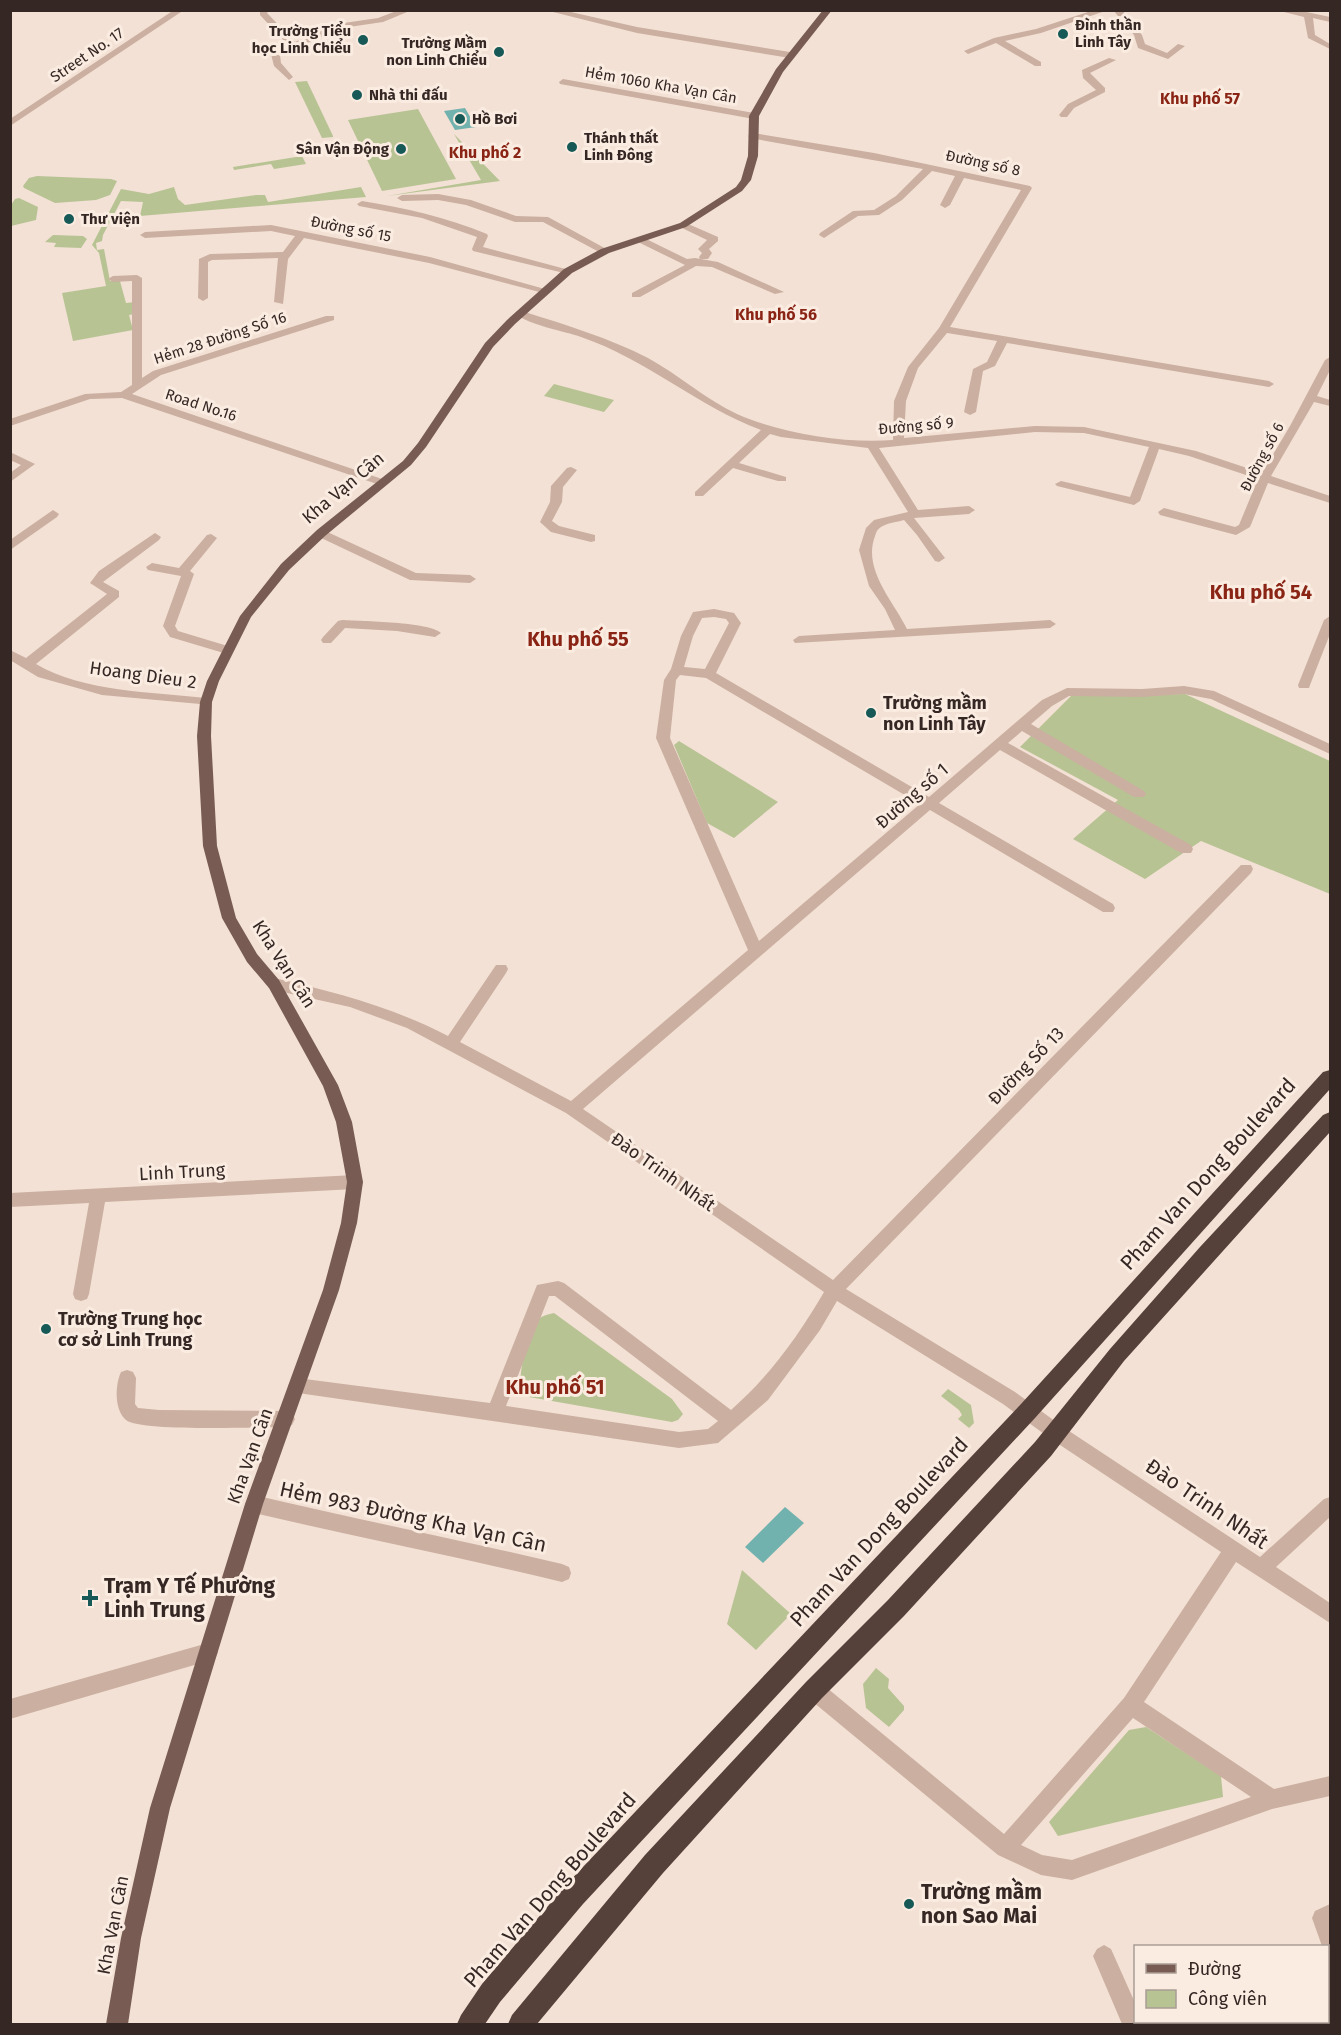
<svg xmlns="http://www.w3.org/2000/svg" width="1341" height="2035" viewBox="0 0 1341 2035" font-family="'Fira Sans',sans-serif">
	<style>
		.green { fill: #b8c394 }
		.water { fill: #72b2ae }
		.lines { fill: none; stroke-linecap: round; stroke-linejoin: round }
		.minor { fill: #cbafa0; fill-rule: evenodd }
		.major { fill: #785c53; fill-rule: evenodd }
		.highway { fill: #56403a; fill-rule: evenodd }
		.poi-dot { fill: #165956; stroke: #faece1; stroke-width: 2 }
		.labels { text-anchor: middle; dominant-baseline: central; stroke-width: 6; stroke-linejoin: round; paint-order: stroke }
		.far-poi-label { font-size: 15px; font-weight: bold; fill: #352724; stroke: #faece1; text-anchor: start }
		.far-street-label { font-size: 15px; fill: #352724; stroke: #faece1 }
		.far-neighbourhood-label { font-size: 16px; font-weight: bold; fill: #8a2516; stroke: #faece1 }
		.street-label { font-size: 18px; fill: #352724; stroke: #faece1 }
		.poi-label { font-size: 18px; font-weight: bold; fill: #352724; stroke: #faece1; text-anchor: start }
		.neighbourhood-label { font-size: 20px; font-weight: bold; fill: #8a2516; stroke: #faece1 }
		.near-street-label { font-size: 21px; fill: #352724; stroke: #faece1 }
		.near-poi-label { font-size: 21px; font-weight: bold; fill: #352724; stroke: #faece1; text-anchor: start }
	</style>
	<rect width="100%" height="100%" fill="#f3e1d5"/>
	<path class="green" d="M307 81 333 136V137L322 138 295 82Z
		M418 109 456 179 382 191 348 120Z
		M454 134 500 181 387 196 481 180Z
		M302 156 306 164 274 169 271 164 234 170 233 167Z
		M37 176 111 179 117 181 110 195 96 200 55 203 24 188 23 186 29 178Z
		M174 187 178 199 185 205 256 195H265L268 202 361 187 366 197 140 216 143 202 121 201 103 235 102 241 96 243 97 250 104 249 110 281H120L126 303 135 302V314L129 315 133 330 73 341 62 293 106 286 99 253 92 245 121 189 149 194Z
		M19 198 38 207 36 220 11 226V205L15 199Z
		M53 235 83 236 87 239 81 248 54 247 56 243 45 242Z
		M554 384 614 400 604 412 544 396Z
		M1185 694 1330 761V894L1201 841 1145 879 1073 839 1118 800 1020 747 1071 696Z
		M679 741 778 802 734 838 707 823 674 745Z
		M554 1313 672 1399 683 1414 678 1420 672 1422 529 1397 521 1392C518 1378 526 1338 533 1325 537 1317 546 1315 554 1313Z
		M948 1389 971 1405 974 1423 969 1428 958 1419 962 1415 959 1410 941 1396Z
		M742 1570 791 1614 756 1650 727 1624Z
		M876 1668 889 1679 888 1688 904 1706V1710L889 1727 866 1708 863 1684Z
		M1146 1727 1221 1776 1223 1797 1058 1836 1049 1822 1129 1730Z"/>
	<path class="water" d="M465 108 476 127 455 130 444 111Z
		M785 1507 804 1523 763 1563 745 1547Z"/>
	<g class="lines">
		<path class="minor" d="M174 10H184L10 126V119Z
			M260 10H269L267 13 295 42 337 24 378 18 399 10H412L383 22 342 28 280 55 281 63 293 77 289 80 274 66 271 54 288 45 260 15Z
			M545 10H562L637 27 790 52 794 55 790 58 637 33Z
			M1094 10H1108L1041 33 1005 41 1041 62V66H1035L996 43 968 54 964 51 994 38 1036 29Z
			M1113 10H1122L1142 35 1145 44 1167 53 1178 44 1185 46 1168 59 1138 48 1134 35Z
			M1276 10H1297L1330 17V22L1313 18 1315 35 1330 44V49L1308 38 1304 17Z
			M1109 58 1116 60 1090 73 1105 88V92L1074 108 1067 117H1061L1059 115 1068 104 1096 90 1083 78 1082 70Z
			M563 79 754 113 759 116 754 119 560 84 559 82Z
			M753 133 874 153 1030 186 1032 188 950 327 1269 381 1274 384 1269 387 1007 343 995 366 983 371 976 412 970 415 964 412 973 369 987 362 997 341 947 333 918 368 906 401 904 438 1035 426 1084 427 1196 451 1262 473 1290 426 1325 360 1330 357V370L1317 396 1330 400V406L1314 402 1271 476 1330 496V503L1268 483 1250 527 1236 535 1160 515 1158 512 1164 508 1235 527 1239 525 1258 479 1189 456 1159 449 1140 501 1134 505 1057 486 1055 484 1061 481 1130 497 1149 447 1084 433 1035 432 879 448 918 510 969 506 975 510 969 514 914 518 945 558 939 562 935 561 917 535 904 520C897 522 887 523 881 527 876 530 876 534 874 539 864 571 894 602 907 629L1050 620 1056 624 1050 628 795 643 793 640 799 636 895 630 885 609 869 586 859 550 866 528 874 520 908 512 868 448 781 437 770 434 739 463 786 477V481H778L733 468 703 496H695V492L761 430C697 406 646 359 581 337 564 331 529 325 516 314L525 312C566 325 609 338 648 358 679 375 705 399 737 414 779 433 846 444 893 440L894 401 908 367 939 328 1021 190 964 178 950 205 945 208 940 205 955 176 932 171 902 200 879 215 858 216 824 238 819 235 820 233 853 211 874 210 896 196 923 169 750 138 748 136Z
			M438 194 471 200 516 216 548 217 610 251 601 253 543 222H515L466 205 438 200 402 201 397 198 402 195Z
			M362 201C405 208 446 217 487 234L488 236 483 247 573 271 568 274 473 251 472 249 477 237 422 218 359 206 357 204Z
			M680 223H686L718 237V241L709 249 712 253 708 259H700L699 257 702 253 698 249 707 240 680 227Z
			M271 225 430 257 552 291 547 294 429 263 304 238 288 259 283 304 274 302 278 258 212 260 208 262V298L203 301 198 298 199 259 210 254 283 252 295 236 271 231 145 238 140 235 145 232Z
			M642 237 687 259 695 258 718 262 784 292 775 294 712 267 696 266 640 297H632V293L685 265 638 242 637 240Z
			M137 275 142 278V378L153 371 326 316H334V320L161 375 132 394 385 480V484H377L122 398 90 399 10 426V419L85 394 121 392 132 385V281L113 282 108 279 113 276Z
			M10 452 35 464 10 482V473L21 465 10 460Z
			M571 467 577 470 563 487 562 502 552 521 559 526 595 535V541L591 542 551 532 540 522 550 502 551 486 567 468Z
			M53 510 59 514 57 517 10 550V540Z
			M321 529 416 573 470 575 476 579 470 583 410 580 317 536 315 533Z
			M155 533 161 537 159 540 103 582 119 591V597L36 664C83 692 152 692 206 698L211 699 212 702 211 705 102 695 38 677 10 660V650L26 658 107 594 90 583 99 571Z
			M211 534 217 538 190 571 194 574 175 626 178 631 231 647 233 650 231 653 227 654 170 637 163 626 181 576 148 570 146 567 152 563 179 568 207 535Z
			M714 609 734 613 741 623 716 673 929 797 1042 700 1067 688 1142 689 1184 686 1214 691 1330 744V754L1211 699 1184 694 1142 697 1069 696 1052 706 1031 724 1144 791 1146 794 1144 797H1134L1022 731 1008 743 1191 845 1193 849 1191 853H1181L1000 750 939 803 1113 904 1115 908 1113 912H1103L930 810 583 1109 833 1280 1241 865H1251L1253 869 1251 873 846 1289 1015 1392 1063 1427 1260 1557 1324 1499 1330 1497V1517L1276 1567 1330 1603V1623L1236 1562 1144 1702 1274 1789 1330 1776V1796L1272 1809 1072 1880 1041 1875 998 1855 807 1697 804 1690 807 1683 814 1680 821 1683 1004 1834 1124 1698 1221 1552 1051 1439 1003 1404 837 1301 820 1330 768 1400 718 1443 679 1448 291 1392 288 1386 291 1380 297 1378 490 1403 537 1285 558 1281 564 1283 731 1410C769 1377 799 1335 824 1292L566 1113 407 1028 350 1007 274 990 269 988 267 984 269 980 274 978C335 992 392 1007 448 1036L496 965H506L508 969 506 973 460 1042 571 1101 748 950 656 738 664 680 671 669 681 636 693 612ZM714 617 726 619 729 623 705 669 684 667 693 636 702 618ZM680 675 706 678 920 804 759 941 670 738 676 680ZM549 1296H555L718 1421 708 1429 679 1432 506 1406ZM1133 1718 1251 1797 1072 1860 1042 1855 1021 1845Z
			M1330 616V634L1310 685 1309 688H1299L1298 685 1324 620Z
			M342 620C361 621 430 622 441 633L435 637 397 631 345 628 331 643H323L321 640 323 637 338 621Z
			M355 1175 361 1177 363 1182 361 1187 355 1189 105 1202 89 1294 87 1299 81 1301 75 1299 73 1294 89 1203 10 1207V1193Z
			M127 1370 133 1372 136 1378 135 1404 138 1408 159 1410 286 1411 292 1413 295 1419 292 1425 286 1427C260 1427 141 1432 126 1420 114 1410 115 1385 121 1372Z
			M254 1495C356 1519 460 1540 562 1564L569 1567 571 1573 569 1579 562 1582C460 1557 356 1537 254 1513L248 1510 245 1504 248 1498Z
			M208 1643 215 1645 218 1652 215 1659 208 1661 10 1719V1699Z
			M1330 1904V1972L1328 1973V1946H1322L1312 1918 1315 1911Z
			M1104 1945 1111 1949 1136 2005V2022H1143L1144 2024H1122L1093 1956 1097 1949Z"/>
		<path class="major" d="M823 10H832L783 72 759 116 758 156 751 180 742 191 686 227 609 253 572 273 515 324 493 347 426 447 411 465 325 536 289 570 251 617 219 681 212 702 211 736 217 846 236 918 257 954 279 980 338 1085 352 1122 363 1182 357 1223 339 1290 263 1504 170 1808 141 1938 128 2024H106L121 1938 150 1808 245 1504 323 1290 341 1223 347 1182 336 1122 323 1086 269 988 247 962 222 918 203 846 197 736 200 702 207 681 240 616 281 564 317 530 403 461 418 443 485 343 507 320 564 269 601 249 680 223 736 187 741 180 748 156 749 116 776 69Z"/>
		<path class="highway" d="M1330 1070V1089L1035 1418 583 1904 500 2002 485 2024H457L461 2015 482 1984 565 1886 1021 1404 1323 1072Z
			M1330 1112V1132L1124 1361 1051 1456 904 1616 822 1698 663 1873 537 2024H508L512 2015 645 1855 806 1682 888 1600 1035 1442 1110 1349 1200 1247 1323 1115Z"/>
	</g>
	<g class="poi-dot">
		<circle cx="1063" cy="34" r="6"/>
		<circle cx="363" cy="40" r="6"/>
		<circle cx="499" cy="52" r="6"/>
		<circle cx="357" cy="95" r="6"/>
		<circle cx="460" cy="119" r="6"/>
		<circle cx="572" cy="147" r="6"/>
		<circle cx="401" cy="149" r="6"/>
		<circle cx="69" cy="219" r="6"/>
		<circle cx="871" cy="713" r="6"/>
		<circle cx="46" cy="1329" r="6"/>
		<path d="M87 1589h6v6h6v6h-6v6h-6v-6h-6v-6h6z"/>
		<circle cx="909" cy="1904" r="6"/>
	</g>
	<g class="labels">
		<g class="far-poi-label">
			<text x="1075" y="25">Đình thần<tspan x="1075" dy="17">Linh Tây</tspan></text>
			<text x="351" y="31" text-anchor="end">Trường Tiểu<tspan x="351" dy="17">học Linh Chiểu</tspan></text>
			<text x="487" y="43" text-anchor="end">Trường Mầm<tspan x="487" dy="17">non Linh Chiểu</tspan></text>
			<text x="369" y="95">Nhà thi đấu</text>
			<text x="472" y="119">Hồ Bơi</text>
			<text x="584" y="138">Thánh thất<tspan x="584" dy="17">Linh Đông</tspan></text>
			<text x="389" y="149" text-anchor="end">Sân Vận Động</text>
			<text x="81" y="219">Thư viện</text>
		</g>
		<g class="far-street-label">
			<text transform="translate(87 55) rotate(-34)">Street No. 17</text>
			<text transform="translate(661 85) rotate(10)">Hẻm 1060 Kha Vạn Cân</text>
			<text transform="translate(983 163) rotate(12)">Đường số 8</text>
			<text transform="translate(351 229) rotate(11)">Đường số 15</text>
			<text transform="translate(220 338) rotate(-18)">Hẻm 28 Đường Số 16</text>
			<text transform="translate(201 405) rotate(18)">Road No.16</text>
			<text transform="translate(916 426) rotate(-5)">Đường số 9</text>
			<text transform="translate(1262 457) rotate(-62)">Đường số 6</text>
		</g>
		<g class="far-neighbourhood-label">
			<text x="1200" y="98">Khu phố 57</text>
			<text x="485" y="152">Khu phố 2</text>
			<text x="776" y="314">Khu phố 56</text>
		</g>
		<g class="street-label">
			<text transform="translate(343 488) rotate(-40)">Kha Vạn Cân</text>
			<text transform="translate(143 675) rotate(8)">Hoang Dieu 2</text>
			<text transform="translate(912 796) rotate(-41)">Đường số 1</text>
			<text transform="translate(284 964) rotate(57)">Kha Vạn Cân</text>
			<text transform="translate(1026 1066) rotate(-46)">Đường Số 13</text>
			<text transform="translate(182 1172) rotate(-3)">Linh Trung</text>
			<text transform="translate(663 1172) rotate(35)">Đào Trinh Nhất</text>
			<text transform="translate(250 1456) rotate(-70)">Kha Vạn Cân</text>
			<text transform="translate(113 1925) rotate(-79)">Kha Vạn Cân</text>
		</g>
		<g class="poi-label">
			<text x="883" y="703">Trường mầm<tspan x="883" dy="21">non Linh Tây</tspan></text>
			<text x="58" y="1319">Trường Trung học<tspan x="58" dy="21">cơ sở Linh Trung</tspan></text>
		</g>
		<g class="neighbourhood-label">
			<text x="1261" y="592">Khu phố 54</text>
			<text x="578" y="639">Khu phố 55</text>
			<text x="555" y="1387">Khu phố 51</text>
		</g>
		<g class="near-street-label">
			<text transform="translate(1208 1174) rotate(-48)">Pham Van Dong Boulevard</text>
			<text transform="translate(1207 1504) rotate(34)">Đào Trinh Nhất</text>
			<text transform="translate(413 1517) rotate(12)">Hẻm 983 Đường Kha Vạn Cân</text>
			<text transform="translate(879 1532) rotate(-47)">Pham Van Dong Boulevard</text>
			<text transform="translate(550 1890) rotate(-49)">Pham Van Dong Boulevard</text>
		</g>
		<g class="near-poi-label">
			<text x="104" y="1586">Trạm Y Tế Phường<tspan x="104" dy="24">Linh Trung</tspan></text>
			<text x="921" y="1892">Trường mầm<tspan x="921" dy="24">non Sao Mai</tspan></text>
		</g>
	</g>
	<rect width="1341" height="2035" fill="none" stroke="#352724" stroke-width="24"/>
	<rect x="1134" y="1945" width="195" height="78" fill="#faece1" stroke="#ab9d95" stroke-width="1.5"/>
	<rect x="1146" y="1964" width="30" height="9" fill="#785c53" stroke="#ab9d95" stroke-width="1.5"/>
	<text x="1188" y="1975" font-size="18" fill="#352724">Đường</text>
	<rect x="1146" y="1990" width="30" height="18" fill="#b8c394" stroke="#ab9d95" stroke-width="1.5"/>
	<text x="1188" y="2005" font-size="18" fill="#352724">Công viên</text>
</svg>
